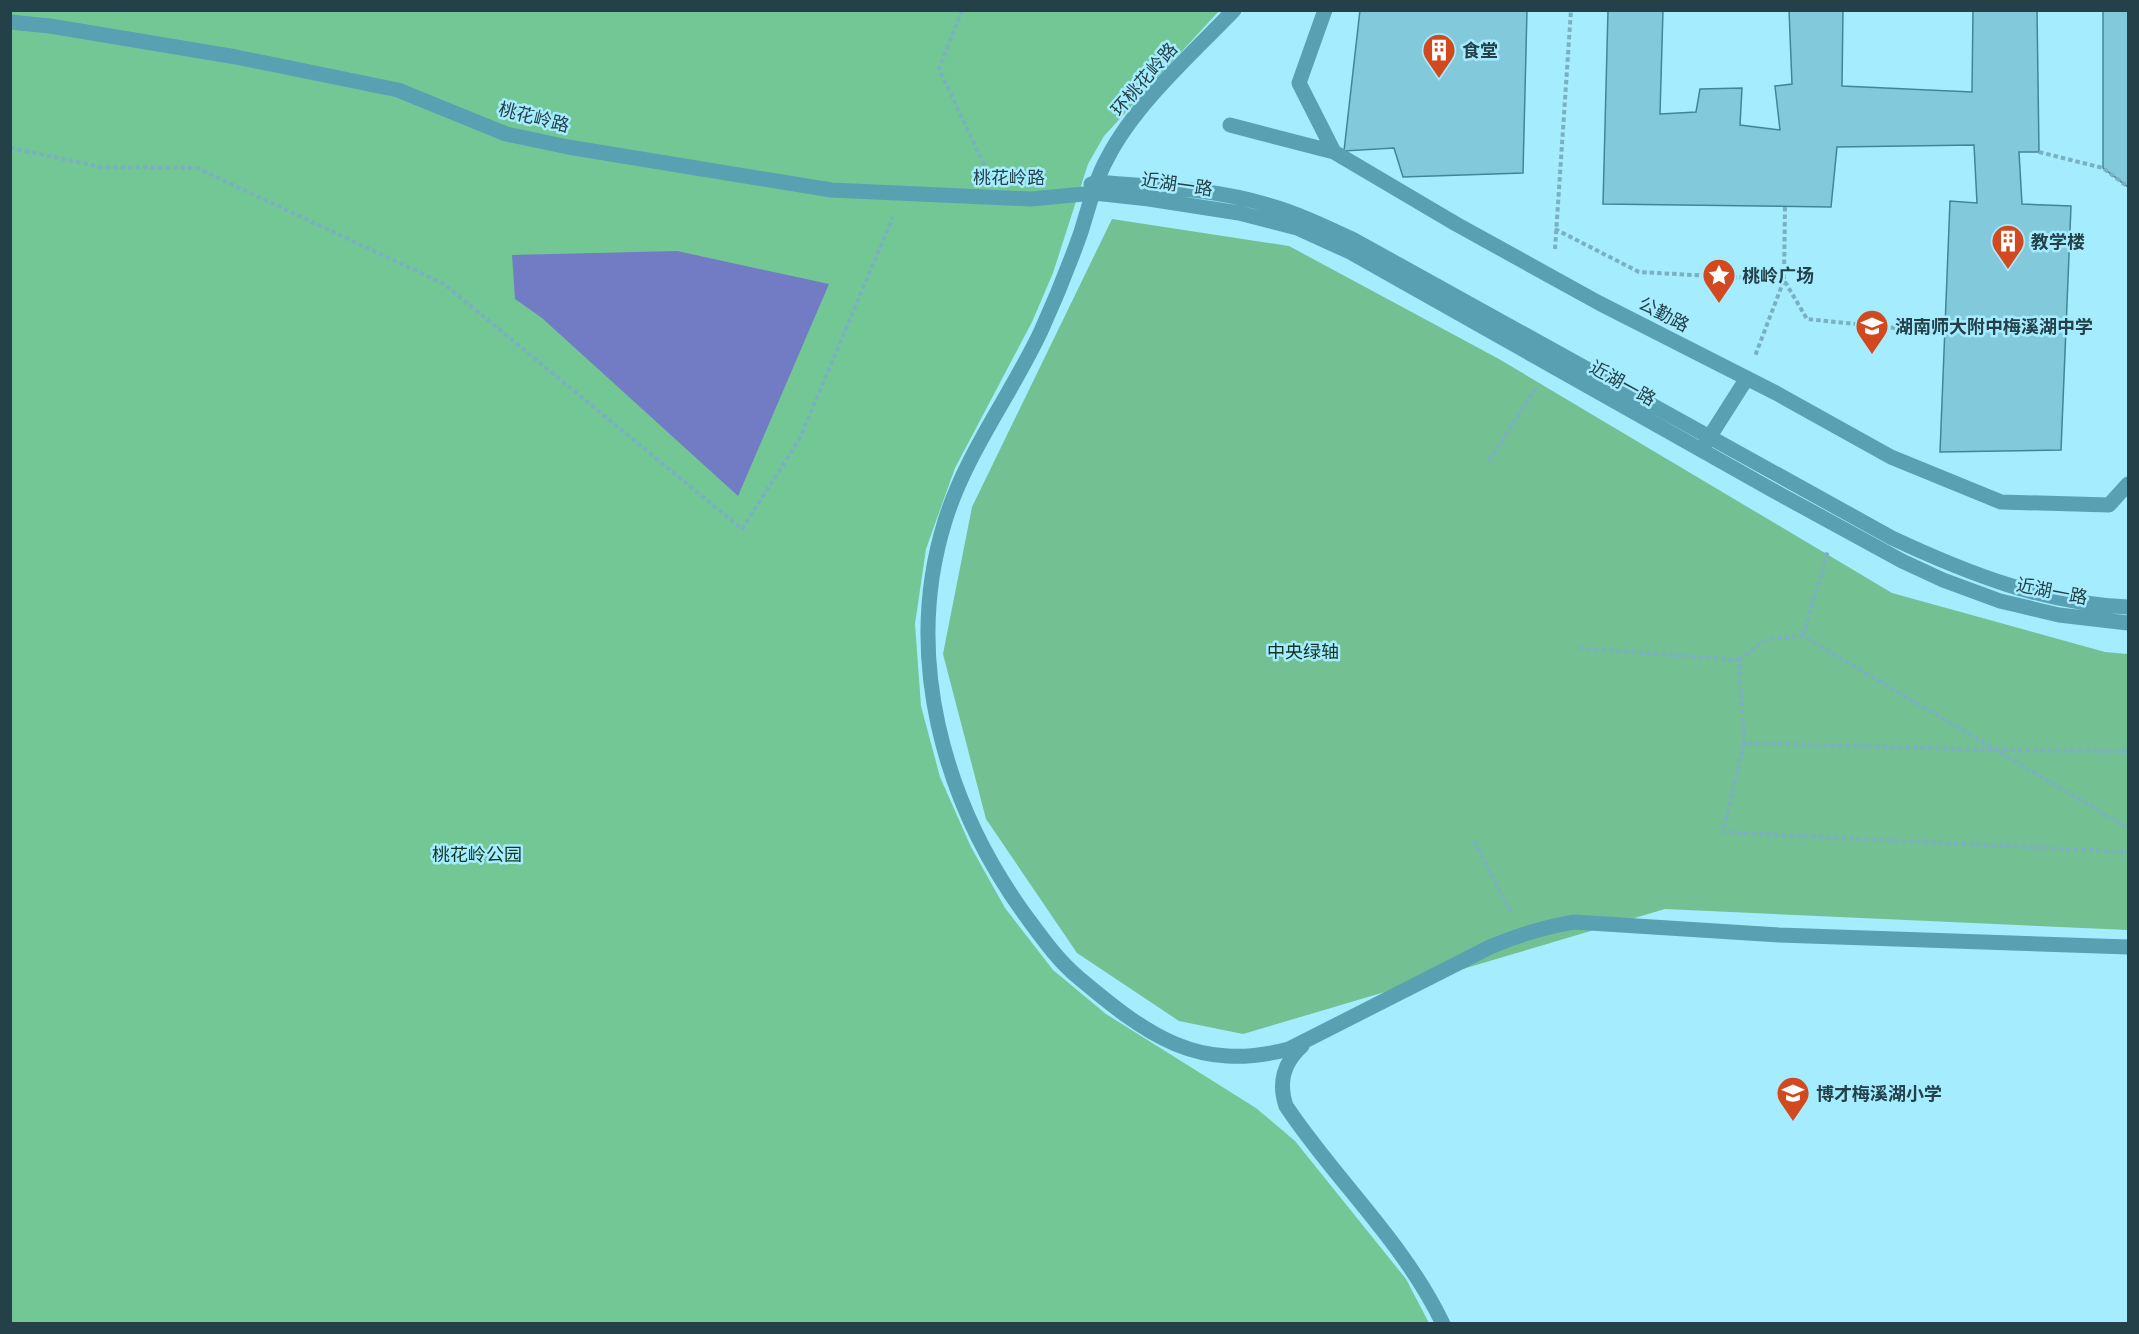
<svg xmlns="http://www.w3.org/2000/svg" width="2139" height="1334" viewBox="0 0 2139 1334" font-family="Quicksand,'Noto Sans SC',sans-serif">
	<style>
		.green { fill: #73c192 }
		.forest { fill: #73c795 }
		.water { fill: #717cc4 }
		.building { fill: #83c9dc; stroke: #408697; stroke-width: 1.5 }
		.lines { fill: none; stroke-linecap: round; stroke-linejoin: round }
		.path { stroke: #79b1c0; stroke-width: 4; stroke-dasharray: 4.5 3; stroke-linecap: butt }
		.minor { stroke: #59a0b3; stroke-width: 15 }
		.labels { text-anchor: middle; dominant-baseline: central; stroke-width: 5; stroke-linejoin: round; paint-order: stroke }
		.poi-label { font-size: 18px; font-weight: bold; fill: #244149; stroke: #a5ecff; text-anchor: start }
		.street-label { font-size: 18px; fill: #244149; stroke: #a5ecff }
		.park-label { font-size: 18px; fill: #103521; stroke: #a5ecff }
	</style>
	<rect width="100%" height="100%" fill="#a5ecff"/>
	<path class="green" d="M1112 219 1289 246 1499 359 1892 593 2105 652 2128 654V930L1665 909 1243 1034 1179 1021 1077 953 986 819 943 654 972 507Z"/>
	<path class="forest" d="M10 11H1219L1104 136 1088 164 1053 273 1032 322 955 468 926 549 915 624 921 706 940 777 971 847 1005 908 1053 970 1106 1014 1256 1108 1295 1141 1406 1279 1429 1323H11Z"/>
	<path class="water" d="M677 251 829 284 738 496 542 318 515 299 512 255Z"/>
	<path class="building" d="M1360 10H1527L1523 173 1403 177 1394 148 1344 151Z
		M1608 10H1663L1660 114 1696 112 1700 89 1742 88 1740 125 1780 130 1775 86 1792 84 1789 10H1843L1842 86 1972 92 1973 10H2037L2039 152H2019L2022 204 2071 206 2061 450 1940 452 1950 201 1977 203 1974 145 1837 147 1831 207 1603 204Z
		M2103 10H2128V187L2103 168Z"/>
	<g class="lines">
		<path class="path" d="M962 10 939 69 988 173
			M10 148 101 167 197 168 444 284 742 529 800 438 893 217
			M2039 152 2103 168 2128 187
			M1785 207 1784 280 1807 319 1945 333
			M1555 229 1639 272 1784 280 1755 356
			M1555 249 1571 10
			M1489 461 1537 386
			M1803 636 1828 550
			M1579 648 1739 660 1744 743 1995 750 2128 751
			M1739 660 1767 639 1803 636 2128 828
			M1744 743 1723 832 2128 852
			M1474 841 1511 912"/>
		<path class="minor" d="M1234 10C1192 54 1136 103 1108 157 1095 180 1089 207 1081 232 1069 266 1056 298 1041 331 1011 395 966 453 945 521 903 656 943 800 1023 912 1040 935 1057 960 1079 978 1147 1035 1197 1073 1289 1049L1490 947C1518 935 1544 927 1574 922L1779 935 2128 947
			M1325 10 1299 83 1334 152 1456 224 1599 303 1776 393 1891 457 2001 502 2109 505 2128 484
			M10 22 50 26 236 57 398 90 506 134 568 147 831 190 1031 199 1094 193 1149 199 1239 213 1297 228 1350 252 1774 491 1902 561 1943 580 2000 601 2059 615 2128 623
			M1230 125 1334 152
			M1091 184 1097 182C1154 187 1212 188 1268 205 1297 213 1326 227 1354 240L1892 538C1967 573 2045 604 2128 607
			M1705 444 1747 378
			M1302 1046C1284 1062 1278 1083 1286 1106 1336 1181 1404 1242 1443 1324"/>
	</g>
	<defs>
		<symbol id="building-pin" viewBox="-11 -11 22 30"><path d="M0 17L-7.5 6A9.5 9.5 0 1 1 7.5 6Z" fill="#d24920" stroke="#a5ecff"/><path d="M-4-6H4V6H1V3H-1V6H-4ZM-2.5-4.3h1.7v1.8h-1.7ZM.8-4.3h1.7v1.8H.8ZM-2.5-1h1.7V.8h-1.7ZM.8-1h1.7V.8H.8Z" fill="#fff"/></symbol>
		<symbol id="sight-pin" viewBox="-11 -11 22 30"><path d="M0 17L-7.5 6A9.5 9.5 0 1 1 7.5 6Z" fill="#d24920" stroke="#a5ecff"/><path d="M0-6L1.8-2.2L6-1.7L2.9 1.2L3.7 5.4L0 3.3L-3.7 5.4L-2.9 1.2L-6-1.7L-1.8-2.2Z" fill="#fff"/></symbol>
		<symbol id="school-pin" viewBox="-11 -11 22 30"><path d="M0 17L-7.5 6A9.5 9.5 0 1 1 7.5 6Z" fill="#d24920" stroke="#a5ecff"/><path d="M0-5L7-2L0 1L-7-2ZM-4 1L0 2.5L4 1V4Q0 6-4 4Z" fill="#fff"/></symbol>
	</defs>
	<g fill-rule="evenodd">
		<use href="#building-pin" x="1420" y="31" width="38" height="52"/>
		<use href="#building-pin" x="1989" y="222" width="38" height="52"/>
		<use href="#sight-pin" x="1700" y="256" width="38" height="52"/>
		<use href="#school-pin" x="1853" y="307" width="38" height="52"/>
		<use href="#school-pin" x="1774" y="1074" width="38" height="52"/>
	</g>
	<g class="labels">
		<g class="poi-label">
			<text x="1462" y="50">食堂</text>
			<text x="2031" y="241">教学楼</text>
			<text x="1742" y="275">桃岭广场</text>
			<text x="1895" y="326">湖南师大附中梅溪湖中学</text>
			<text x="1816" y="1093">博才梅溪湖小学</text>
		</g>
		<g class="street-label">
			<text transform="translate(1144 79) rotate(-49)">环桃花岭路</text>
			<text transform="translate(534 117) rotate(14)">桃花岭路</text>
			<text x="1009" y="177">桃花岭路</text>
			<text transform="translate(1177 184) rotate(8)">近湖一路</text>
			<text transform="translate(1664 314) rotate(27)">公勤路</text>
			<text transform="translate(1623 383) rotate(29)">近湖一路</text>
			<text transform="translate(2052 591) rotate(11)">近湖一路</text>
		</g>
		<g class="park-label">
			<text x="1303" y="651">中央绿轴</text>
			<text x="477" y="854">桃花岭公园</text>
		</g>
	</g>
	<rect width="2139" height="1334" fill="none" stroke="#244149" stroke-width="24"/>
</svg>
